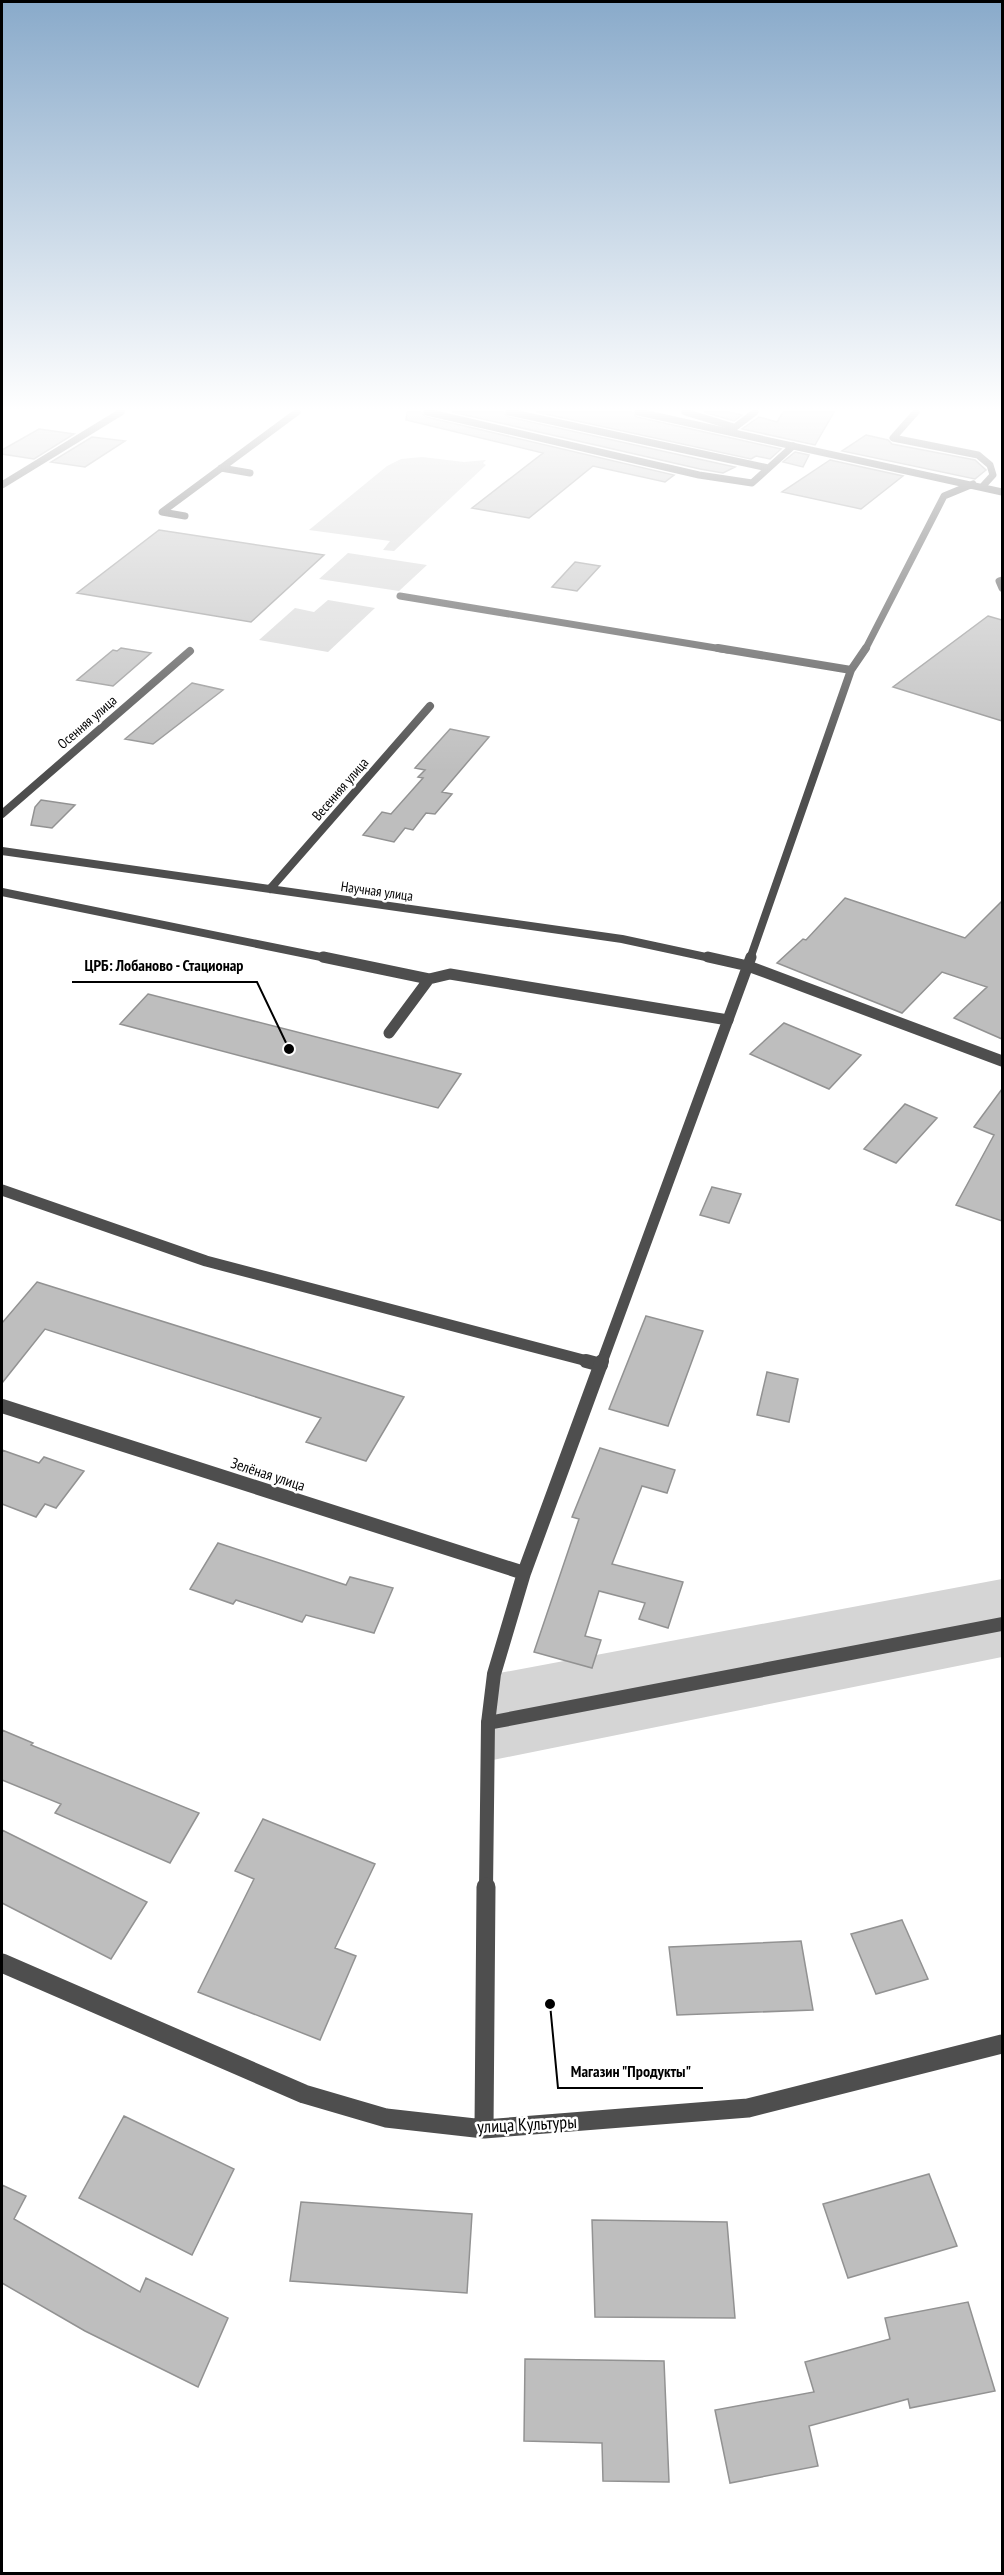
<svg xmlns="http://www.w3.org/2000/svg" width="1004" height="2575" viewBox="0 0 1004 2575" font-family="'PT Sans Narrow',sans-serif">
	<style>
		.green { fill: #d5d5d5 }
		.building { fill: #bebebe; stroke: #929292; stroke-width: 1.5 }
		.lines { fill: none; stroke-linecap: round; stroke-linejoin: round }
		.service-far3 { stroke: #4e4e4e; stroke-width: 7 }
		.service-far2 { stroke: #4e4e4e; stroke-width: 8 }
		.service-far1 { stroke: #4e4e4e; stroke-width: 11 }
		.service { stroke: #4e4e4e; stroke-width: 14 }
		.pedestrian { stroke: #4e4e4e; stroke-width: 14 }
		.minor-far4 { stroke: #4e4e4e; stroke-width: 7 }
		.minor-far3 { stroke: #4e4e4e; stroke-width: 8 }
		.minor-far2 { stroke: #4e4e4e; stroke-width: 11 }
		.minor-far1 { stroke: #4e4e4e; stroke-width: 14 }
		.minor { stroke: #4e4e4e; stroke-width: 19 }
		.labels { text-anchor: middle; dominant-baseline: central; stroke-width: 5; stroke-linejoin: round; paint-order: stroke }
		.far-street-label { font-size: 14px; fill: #000; stroke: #fff }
		.street-label { font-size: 15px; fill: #000; stroke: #fff }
		.near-street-label { font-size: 18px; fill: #000; stroke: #fff }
		.leader { fill: none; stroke: #000; stroke-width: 2 }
		.callout-dot { fill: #000; stroke: #fff; stroke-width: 2 }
		.callout-label { font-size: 16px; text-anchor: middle; font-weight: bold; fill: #000; stroke: #fff; stroke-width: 5; stroke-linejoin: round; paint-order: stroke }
	</style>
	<rect width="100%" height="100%" fill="#fff"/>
	<path class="green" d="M422 457 464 462 486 460 483 463 486 465 394 551 383 550 390 541 309 530 387 466 401 459Z
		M348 553 427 565 399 591 319 579Z
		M328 600 375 608 328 652 259 640 295 608 314 612Z
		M1002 1579V1657L488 1761 494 1674Z"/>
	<path class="building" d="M407 412H421L426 417 674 475 665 482 593 466 529 518 472 508 543 453 406 420Z
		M452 412H503L508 417 735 467 723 473 700 469Z
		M536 412H632L637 417 781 449 770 459 756 456 751 459Z
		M704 412H730L742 415 734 421Z
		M783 412H834L815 445 742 429 759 417 777 422Z
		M39 429 74 434 34 459 2 454V450Z
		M866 435 888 440 892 444 975 460 986 470 975 479 842 451Z
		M92 437 125 441 85 467 51 462Z
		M795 452 809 455 803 467 783 462Z
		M830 460 903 476 861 509 782 492Z
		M159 530 324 555 251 622 77 593Z
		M575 562 600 566 577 591 552 587Z
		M988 616 1002 620V721L893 687Z
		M121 648 151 653 113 686 77 680 113 650 117 651Z
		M192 683 223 690 153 744 125 739Z
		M450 729 489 737 442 792 452 794 435 814 426 813 413 830 405 828 394 842 363 835 382 812 391 814 423 778 418 777 425 770 415 768Z
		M41 800 75 805 52 828 31 825 35 807Z
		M845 898 965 938 1002 901V1039L954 1018 987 987 942 972 902 1013 777 963 803 939 806 940Z
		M148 994 461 1074 438 1108 120 1024Z
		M784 1023 861 1055 829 1089 750 1054Z
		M1002 1089V1221L956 1205 994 1135 974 1127Z
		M905 1104 937 1118 896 1163 864 1149Z
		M712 1187 741 1194 729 1223 700 1215Z
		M37 1282 404 1397 366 1461 306 1442 321 1418 45 1329 2 1383V1323Z
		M646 1316 703 1331 668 1426 609 1409Z
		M767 1372 798 1379 789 1422 757 1415Z
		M600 1448 675 1470 667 1493 642 1486 612 1564 683 1582 668 1628 639 1619 645 1603 599 1591 585 1636 601 1640 592 1668 534 1652 579 1519 572 1517Z
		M2 1450 39 1463 44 1457 84 1471 56 1508 45 1504 36 1517 2 1504Z
		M218 1543 346 1585 350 1577 393 1588 374 1633 306 1615 302 1622 236 1600 233 1604 190 1589Z
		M2 1730 33 1743 31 1745 199 1813 170 1863 55 1813 61 1804 2 1780Z
		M263 1819 375 1864 335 1948 356 1956 320 2040 198 1992 254 1879 235 1871Z
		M2 1830 147 1902 111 1959 2 1903Z
		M902 1920 928 1979 876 1994 851 1934Z
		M801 1941 813 2010 677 2015 669 1947Z
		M124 2116 234 2169 192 2255 79 2198Z
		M929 2174 957 2246 848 2278 823 2204Z
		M2 2185 26 2196 14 2219 140 2292 146 2278 228 2318 198 2387 85 2331 2 2283Z
		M301 2202 472 2214 467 2293 290 2281Z
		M592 2220 727 2222 735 2318 595 2317Z
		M968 2302 995 2391 910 2408 908 2399 809 2426 818 2466 730 2483 715 2410 814 2392 805 2362 890 2339 885 2318Z
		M525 2359 664 2361 669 2482 603 2481 602 2443 524 2441Z"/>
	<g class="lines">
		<path class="service-far3" d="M427 412 699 475 752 483 793 446
			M509 412 768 468
			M685 412 734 427
			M916 412 893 438 978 455 990 465 993 475 982 487
			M730 431 755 412
			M1002 580 999 581 1002 588"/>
		<path class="service-far2" d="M2 892 331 959"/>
		<path class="service-far1" d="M323 957 429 979
			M748 966 1002 1061
			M389 1033 429 979 450 974 728 1020
			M2 1190 206 1261 591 1362"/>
		<path class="service" d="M586 1361 601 1365"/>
		<path class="pedestrian" d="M488 1723 1002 1624"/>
		<path class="minor-far4" d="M638 412 1002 492
			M221 468 250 473
			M2 485 121 412
			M185 516 162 512 297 412
			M400 596 728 650
			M865 650 944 496 973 484"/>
		<path class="minor-far3" d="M718 648 851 670
			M2 814 190 651
			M2 851 622 939 715 959
			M270 889 430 706
			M750 959 851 670 866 648"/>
		<path class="minor-far2" d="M708 957 748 966
			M602 1362 751 957"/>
		<path class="minor-far1" d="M2 1406 524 1573
			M486 1889 488 1723 494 1674 524 1573 602 1361"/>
		<path class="minor" d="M2 1963 304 2094 386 2118 484 2129 748 2108 1002 2044
			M484 2129 486 1887"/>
	</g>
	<linearGradient id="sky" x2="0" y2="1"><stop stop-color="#89aaca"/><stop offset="0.53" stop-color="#fff"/><stop offset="1" stop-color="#fff" stop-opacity="0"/></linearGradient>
	<rect width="1004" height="772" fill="url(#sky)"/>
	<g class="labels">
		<g class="far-street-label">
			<text transform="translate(87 722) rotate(-41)">Осенняя улица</text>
			<text transform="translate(340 789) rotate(-49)">Весенняя улица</text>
			<text transform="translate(377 891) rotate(8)">Научная улица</text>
		</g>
		<g class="street-label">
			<text transform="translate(268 1474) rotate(18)">Зелёная улица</text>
		</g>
		<g class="near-street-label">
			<text transform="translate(527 2124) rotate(-3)">улица Культуры</text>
		</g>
	</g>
	<path class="leader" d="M289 1049L257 982H72M550 2004L558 2088H703"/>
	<g class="callout-dot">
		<circle cx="289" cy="1049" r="6"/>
		<circle cx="550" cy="2004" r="6"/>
	</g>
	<g class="callout-label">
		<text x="164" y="971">ЦРБ: Лобаново - Стационар</text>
		<text x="631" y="2077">Магазин "Продукты"</text>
	</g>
	<rect width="1004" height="2575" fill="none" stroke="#000000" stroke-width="6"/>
</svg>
